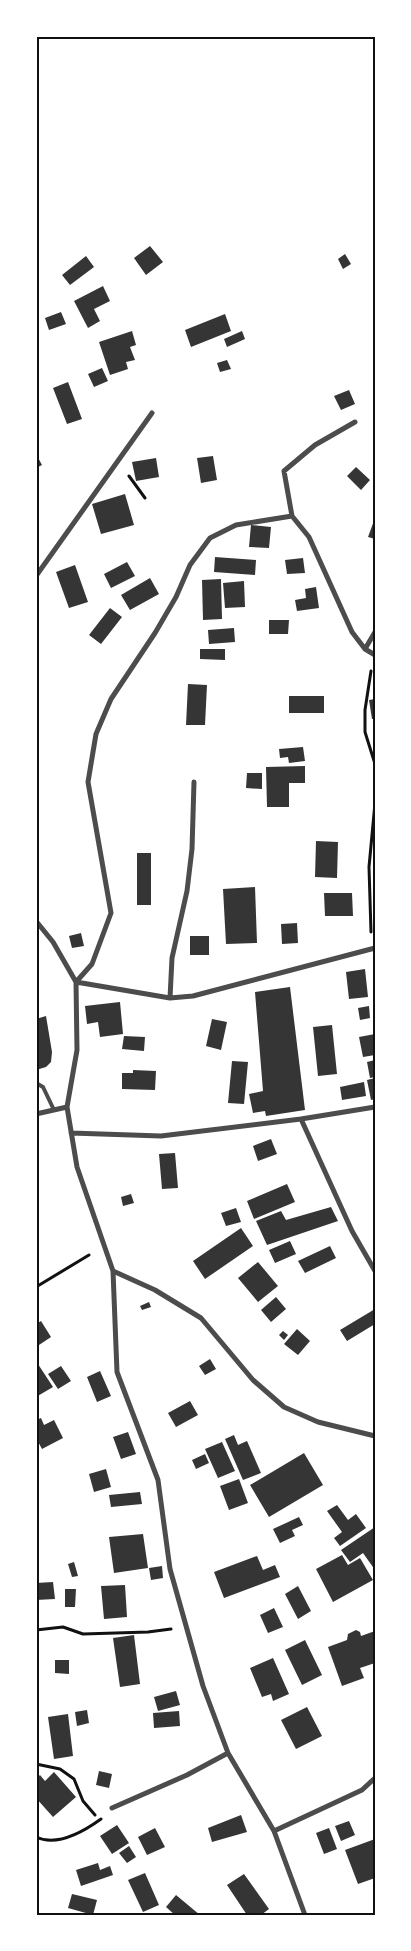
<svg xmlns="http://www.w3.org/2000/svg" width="411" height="1951" viewBox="0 0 411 1951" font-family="Manrope,sans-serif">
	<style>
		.building { fill: #353535 }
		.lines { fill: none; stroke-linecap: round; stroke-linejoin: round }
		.path { stroke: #111; stroke-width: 3 }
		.service { stroke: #4c4c4c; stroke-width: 4 }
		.minor { stroke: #4c4c4c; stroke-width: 5 }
		.neatline { fill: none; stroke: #111; stroke-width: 2 }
	</style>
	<rect width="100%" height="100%" fill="#fff"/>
	<path class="building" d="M150 246 163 262 146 275 134 258Z
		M345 254 351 264 343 269 338 259Z
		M86 256 94 267 70 285 62 275Z
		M103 286 110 301 94 309 100 321 88 328 74 301Z
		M61 312 66 324 49 330 45 318Z
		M225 314 231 331 191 347 185 330Z
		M132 331 136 345 130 347 135 360 126 362 128 369 110 375 99 342Z
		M242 331 245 339 227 347 224 339Z
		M227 360 231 369 220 372 217 363Z
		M102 368 108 381 94 387 88 374Z
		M68 382 82 419 67 424 53 388Z
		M349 390 355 404 341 410 334 396Z
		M36 454 42 465 36 468Z
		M213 456 217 480 201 483 197 458Z
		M156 458 159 477 136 481 132 462Z
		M356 467 370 480 361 490 347 476Z
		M125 494 134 525 101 534 92 504Z
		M375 518V539L368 537Z
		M251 525 271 527 269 548 249 547Z
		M215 557 256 560 255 575 214 572Z
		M303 558 305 573 287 574 285 560Z
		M127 562 135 576 111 588 104 574Z
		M75 565 88 602 69 608 56 572Z
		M150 578 159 594 130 610 121 595Z
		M221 579 222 619 203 620 202 580Z
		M244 581 245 607 225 608 223 583Z
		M316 587 319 608 297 611 295 600 306 598 305 589Z
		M110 608 122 617 101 644 89 635Z
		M269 620H289L288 634H269Z
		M234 628 235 642 209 644 208 630Z
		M200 649H225V660L200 659Z
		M188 684 207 685 205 725H186Z
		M289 696H324V713H289Z
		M375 699V719H372L369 700Z
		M303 747 305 761 289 763 288 757 280 758 279 749Z
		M305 766V783H289V807H267L266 767Z
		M247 773H262V789L246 788Z
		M316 841 338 842 337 878 315 877Z
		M137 853H151V905H137Z
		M255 887 257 943 226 944 223 889Z
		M324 893H352L353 916H325Z
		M297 923 298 943 282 944 281 924Z
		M81 933 84 946 72 948 69 936Z
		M190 936H209V955H190Z
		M365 969 368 997 349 999 346 972Z
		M290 987 305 1110 266 1116 265 1111 253 1113 249 1094 263 1091 255 992Z
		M120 1002 123 1034 100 1037 98 1022 87 1024 85 1006Z
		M369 1006 370 1018 360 1020 358 1008Z
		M46 1016 52 1052 51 1062 46 1067 36 1070V1019Z
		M212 1019 227 1022 221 1050 206 1046Z
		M332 1025 337 1074 318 1076 313 1027Z
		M375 1034V1055L363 1057 359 1037Z
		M124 1036 145 1037 144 1051 122 1049Z
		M375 1060V1077L370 1078 367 1062Z
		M232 1061 248 1062 244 1104 228 1103Z
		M133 1070 156 1071 155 1090 122 1089V1073H133Z
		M375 1078V1099L371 1100 367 1080Z
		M364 1082 366 1096 342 1100 340 1087Z
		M271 1139 277 1154 258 1161 253 1146Z
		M175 1153 178 1188 162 1189 159 1154Z
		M287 1184 295 1202 254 1219 247 1201Z
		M131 1194 134 1203 123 1206 121 1197Z
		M331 1207 338 1221 267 1245 256 1221 281 1211 286 1220Z
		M236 1208 241 1222 226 1226 221 1213Z
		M241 1228 253 1246 205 1279 193 1261Z
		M290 1241 296 1254 275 1263 269 1250Z
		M330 1246 336 1258 305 1273 298 1261Z
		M258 1262 278 1286 258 1302 238 1278Z
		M276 1297 286 1309 271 1322 261 1310Z
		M149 1302 151 1307 142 1310 140 1306Z
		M375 1309V1324L347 1341 340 1330Z
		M41 1321 51 1337 36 1347V1324Z
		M297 1329 310 1341 298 1355 284 1344Z
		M283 1331 288 1335 284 1340 279 1335Z
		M210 1359 216 1369 205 1375 199 1366Z
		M36 1361 53 1387 36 1397Z
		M61 1366 71 1381 58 1389 48 1374Z
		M100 1371 111 1396 97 1402 87 1377Z
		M190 1401 198 1415 176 1427 168 1413Z
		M41 1418 44 1425 54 1420 63 1438 42 1449 36 1438V1420Z
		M128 1432 136 1454 121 1459 113 1437Z
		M234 1435 238 1445 247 1441 261 1473 243 1480 225 1439Z
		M222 1442 235 1471 218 1478 205 1449Z
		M304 1453 323 1485 269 1517 250 1485Z
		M205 1454 209 1463 196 1469 192 1460Z
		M106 1469 111 1487 94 1492 89 1474Z
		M239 1479 248 1503 229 1510 220 1486Z
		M140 1492 142 1504 111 1507 109 1495Z
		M337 1505 348 1520 356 1514 366 1528 340 1546 334 1538 342 1532 327 1511Z
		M299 1517 303 1525 292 1530 295 1536 280 1543 273 1529Z
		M375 1527V1570L363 1553 350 1562 341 1550Z
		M143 1534 148 1568 114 1573 109 1537Z
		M342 1555 348 1565 360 1558 373 1580 333 1602 316 1569Z
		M257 1556 263 1570 275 1565 280 1577 224 1598 214 1572Z
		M74 1562 78 1576 72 1577 68 1564Z
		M162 1566 163 1578 151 1580 149 1568Z
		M53 1582 55 1599 36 1600V1583Z
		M125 1585 127 1617 104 1619 101 1586Z
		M298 1586 311 1611 298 1619 285 1594Z
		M65 1589H76L75 1607H65Z
		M274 1608 283 1627 268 1633 260 1615Z
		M356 1630 360 1632 361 1636 375 1631V1663L360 1668 364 1678 342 1686 328 1647 347 1640 348 1634Z
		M134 1635 140 1684 120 1687 113 1638Z
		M305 1640 322 1675 302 1685 285 1650Z
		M273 1658 289 1694 273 1701 271 1694 262 1697 250 1668Z
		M55 1660H69V1674L55 1673Z
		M176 1691 180 1705 158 1711 154 1697Z
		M307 1707 322 1736 296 1749 281 1720Z
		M87 1710 89 1723 77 1726 75 1712Z
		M179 1711 180 1726 154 1728 153 1713Z
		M68 1714 73 1756 54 1759 48 1717Z
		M99 1771 112 1774 109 1788 96 1785Z
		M54 1772 76 1797 53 1817 36 1798V1779L40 1775 45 1781Z
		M241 1815 247 1832 212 1842 208 1828Z
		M349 1821 355 1835 341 1841 335 1826Z
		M117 1825 129 1843 112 1854 100 1836Z
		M155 1828 165 1847 147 1855 138 1837Z
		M329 1828 337 1849 324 1854 316 1833Z
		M375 1839V1878L358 1884 345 1850Z
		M129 1846 136 1857 127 1863 119 1853Z
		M98 1863 100 1870 110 1866 113 1875 81 1886 76 1870Z
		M145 1873 159 1905 143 1912 128 1880Z
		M244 1874 269 1909 261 1915H247L227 1885Z
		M72 1894 97 1900 93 1915 68 1908Z
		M176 1895 200 1915H175L166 1907Z"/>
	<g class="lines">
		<path class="path" d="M129 476 145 498
			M371 671 365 710V732L375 764
			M371 932 369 867 375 803
			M36 1287 89 1255
			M36 1630 63 1627 83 1634 148 1632 171 1629
			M36 1764 60 1769 74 1779 83 1801 95 1815
			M36 1837C57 1847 83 1832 101 1819"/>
		<path class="service" d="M36 1083 43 1087 54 1110"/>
		<path class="minor" d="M292 516 284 471 315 445 355 422
			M36 576 152 413
			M365 649 375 632
			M36 921 53 942 76 982 77 1050 67 1107 77 1167 113 1271 117 1372 158 1480 170 1569 203 1686 228 1753 274 1831 305 1915
			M76 982 92 964 111 913 88 782 96 734 111 699 155 633 176 597 190 565 210 538 236 525 292 516 309 537 352 632 365 649 375 655
			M76 982 170 998 193 996 375 948
			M170 998 172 958 187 891 192 849 194 782
			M36 1114 67 1107
			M301 1119 375 1107
			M71 1133 161 1136 301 1119 352 1231 375 1271
			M113 1271 155 1290 201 1318 253 1380 284 1407 318 1422 375 1436
			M112 1808 187 1775 228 1753
			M274 1831 362 1790 375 1778"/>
	</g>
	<rect width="411" height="1951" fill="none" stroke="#ffffff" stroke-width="75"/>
	<rect x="38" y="38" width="336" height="1876" class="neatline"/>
</svg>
